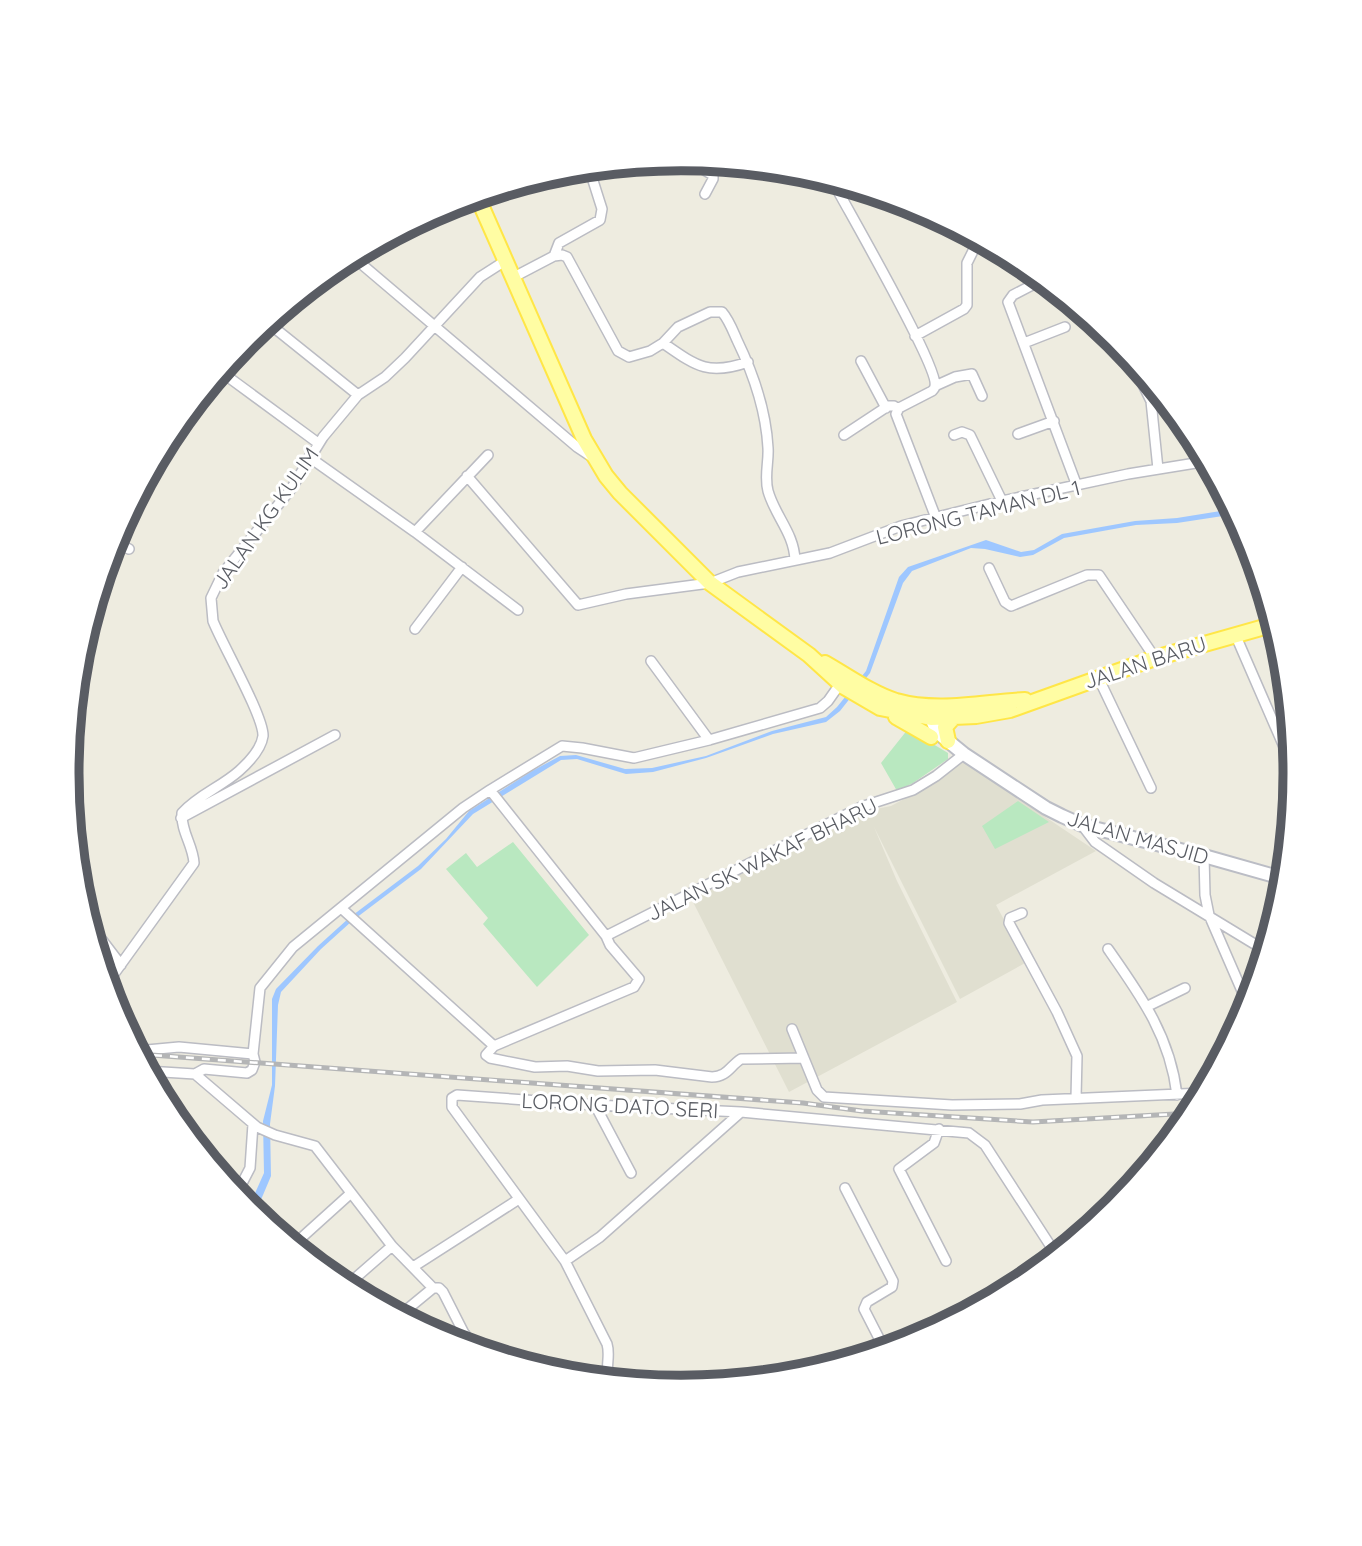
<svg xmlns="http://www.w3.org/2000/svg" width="1362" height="1546" viewBox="0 0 1362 1546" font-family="Quicksand,sans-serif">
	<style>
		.education { fill: #e0dfd0 }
		.green { fill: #b9e8c0 }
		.water { fill: #9ec7ff }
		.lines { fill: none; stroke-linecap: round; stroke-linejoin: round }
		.street-casing { stroke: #bbbcc3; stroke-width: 12 }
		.secondary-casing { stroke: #bbbdc5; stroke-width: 16 }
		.primary-casing { stroke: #ffe647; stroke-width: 18 }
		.street { stroke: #fff; stroke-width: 9 }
		.secondary { stroke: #fff; stroke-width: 12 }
		.primary { stroke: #fffda3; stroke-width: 14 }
		.rail-casing { stroke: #b4b5b6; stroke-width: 5 }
		.rail { stroke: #fff; stroke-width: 2.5; stroke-dasharray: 8; stroke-linecap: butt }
		.labels { text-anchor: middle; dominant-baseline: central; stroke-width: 6; stroke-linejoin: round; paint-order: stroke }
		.street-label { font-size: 21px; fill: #595c63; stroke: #fff }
		.rim { fill: none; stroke: #595c63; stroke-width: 9 }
	</style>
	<rect width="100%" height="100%" fill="#eeece0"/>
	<path class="education" d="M962 761 1096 851 996 905 1027 962 960 999 874 827 897 881 957 1002 789 1092 691 898 866 811 891 806 938 781Z"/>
	<path class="green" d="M908 729 948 753V759L913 783 897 791 881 763Z
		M1018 801 1049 822 995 849 982 826Z
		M513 842 589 935 537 987 483 924 488 918 446 869 466 853 477 867Z"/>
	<path class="water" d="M1233 509 1236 514 1177 523 1136 525 1064 538 1033 555 1020 557 985 549 971 548 912 571 903 583 870 673 840 711 826 722 773 734 706 758 653 772 626 774 577 759 561 760 473 814 421 869 352 921 321 949 281 992 278 1005 275 1086 270 1124 271 1176 255 1214 248 1209 264 1173 263 1121 272 1085V999L276 989 318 946 349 918 418 866 446 839 469 811 532 771 560 756 576 755 625 769 652 768 706 756 772 731 826 717 837 707 866 671 899 577 908 567 986 540 1021 552 1034 550 1062 534 1135 521 1177 518Z"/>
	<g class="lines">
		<defs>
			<path id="street" d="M685 159 713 175V179L705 194
				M841 182 838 191C852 217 939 368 935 386 935 388 933 390 932 391L899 408 896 414 936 518
				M352 256 577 447 592 457
				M554 256 559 243 600 220 602 209 589 168
				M512 278 554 256 562 255 567 257 618 351 629 357 650 351 663 343 678 327 710 312H722C729 320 733 331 737 340 754 375 766 410 768 448 769 462 764 476 768 491 775 516 794 533 795 560
				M1042 280 1013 295 1008 302 1077 486
				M267 322 358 395
				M915 336 964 309 967 305V263L979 239
				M663 343C696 366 708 376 748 362
				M1024 343 1065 327
				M1128 354 1151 401 1158 469
				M861 361 886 408
				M220 371 318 443
				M935 386 955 377 972 374 982 396
				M1018 434 1054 421
				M844 435 888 406H894L898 409
				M954 435 962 432 970 435 1002 501
				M309 457 415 532 518 610
				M467 476 578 605 626 594 710 583 738 572 830 553 901 526 1002 501 1128 474 1208 461
				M415 532 488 455
				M114 536 122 546 129 549
				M989 568 1005 602 1011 606 1087 575H1099L1155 658
				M415 629 462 567
				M1235 634 1288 756 1294 762
				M651 661 709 740
				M1098 677 1151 788
				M490 790 606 936 610 945 639 979 634 987 494 1046 486 1055 490 1058 535 1067 567 1066 598 1071 655 1070 712 1077C727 1077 730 1066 741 1059L804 1058
				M181 818 335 735
				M1082 825 1095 842 1154 883 1266 951
				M1204 856 1205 895 1209 915 1249 1007
				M341 908 494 1046
				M1022 913 1010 918 1009 923 1057 1012 1077 1056 1076 1098
				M86 919 121 965
				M606 936 861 807 913 790 936 776 964 754
				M1108 949C1141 996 1170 1036 1177 1095
				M106 985 194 863C193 845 181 832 182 813 198 795 221 787 239 771 249 762 261 750 263 736 264 717 222 644 213 621L211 598 223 573 291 489 323 437 358 395 385 377 405 358 480 277 505 261
				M1148 1006 1185 988
				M792 1029 817 1090 824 1097 952 1105 1020 1104 1042 1100 1203 1093
				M136 1051 179 1047 253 1054
				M147 1071 195 1074 257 1127 275 1135 315 1146 392 1246 433 1288
				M195 1074 204 1069 247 1073 252 1070 255 1062 253 1054 260 988 293 947 463 808 490 790 562 746 582 748 634 758 709 740 820 708 828 701 840 684
				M595 1105 631 1173
				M939 1129 934 1143 899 1169 946 1261
				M845 1188 893 1281 892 1287 867 1302 864 1309 885 1350
				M236 1195 250 1168 253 1124
				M565 1261 600 1237 741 1112
				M413 1267 519 1199
				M328 1274 301 1247 299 1240 350 1194
				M345 1287 392 1246
				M399 1316 433 1288H439L443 1292 472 1349
				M454 1343 465 1334
				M593 1379 607 1374
				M610 1381C604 1368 611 1357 607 1344L565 1261 452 1107V1098L457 1095 595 1105 741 1112 969 1133 985 1145 1057 1256"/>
			<path id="secondary" d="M931 718 937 732 964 754 1046 808 1062 816 1082 825 1204 856 1285 879"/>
			<path id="primary" d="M477 196 584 439 606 476 620 493 710 583 809 655 844 687 880 708 931 718 976 716 1010 710 1155 658 1275 624
				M825 663C848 676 871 693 896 701 938 713 984 702 1025 700
				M896 717 931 737
				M948 741 945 727 954 717"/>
		</defs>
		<use href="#street" class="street-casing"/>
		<use href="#secondary" class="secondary-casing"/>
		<use href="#primary" class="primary-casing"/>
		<use href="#street" class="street"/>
		<use href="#secondary" class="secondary"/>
		<use href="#primary" class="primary"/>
		<defs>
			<path id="rail" d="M138 1054 803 1103 862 1111 1033 1122 1192 1113"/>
		</defs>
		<use href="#rail" class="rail-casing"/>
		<use href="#rail" class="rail"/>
	</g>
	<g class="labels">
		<g class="street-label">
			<text transform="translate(978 512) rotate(-14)">LORONG TAMAN DL 1</text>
			<text transform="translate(265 518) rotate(-55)">JALAN KG KULIM</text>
			<text transform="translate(1145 662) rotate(-18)">JALAN BARU</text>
			<text transform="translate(1138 837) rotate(16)">JALAN MASJID</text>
			<text transform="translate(762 859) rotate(-26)">JALAN SK WAKAF BHARU</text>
			<text transform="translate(620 1105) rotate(3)">LORONG DATO SERI</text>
		</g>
	</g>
	<path d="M0 0H1362V1546H0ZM79 773a602 602 0 1 1 1204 0a602 602 0 1 1-1204 0Z" fill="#fff" fill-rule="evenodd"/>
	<path class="rim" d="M79 773a602 602 0 1 1 1204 0a602 602 0 1 1-1204 0Z"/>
</svg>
